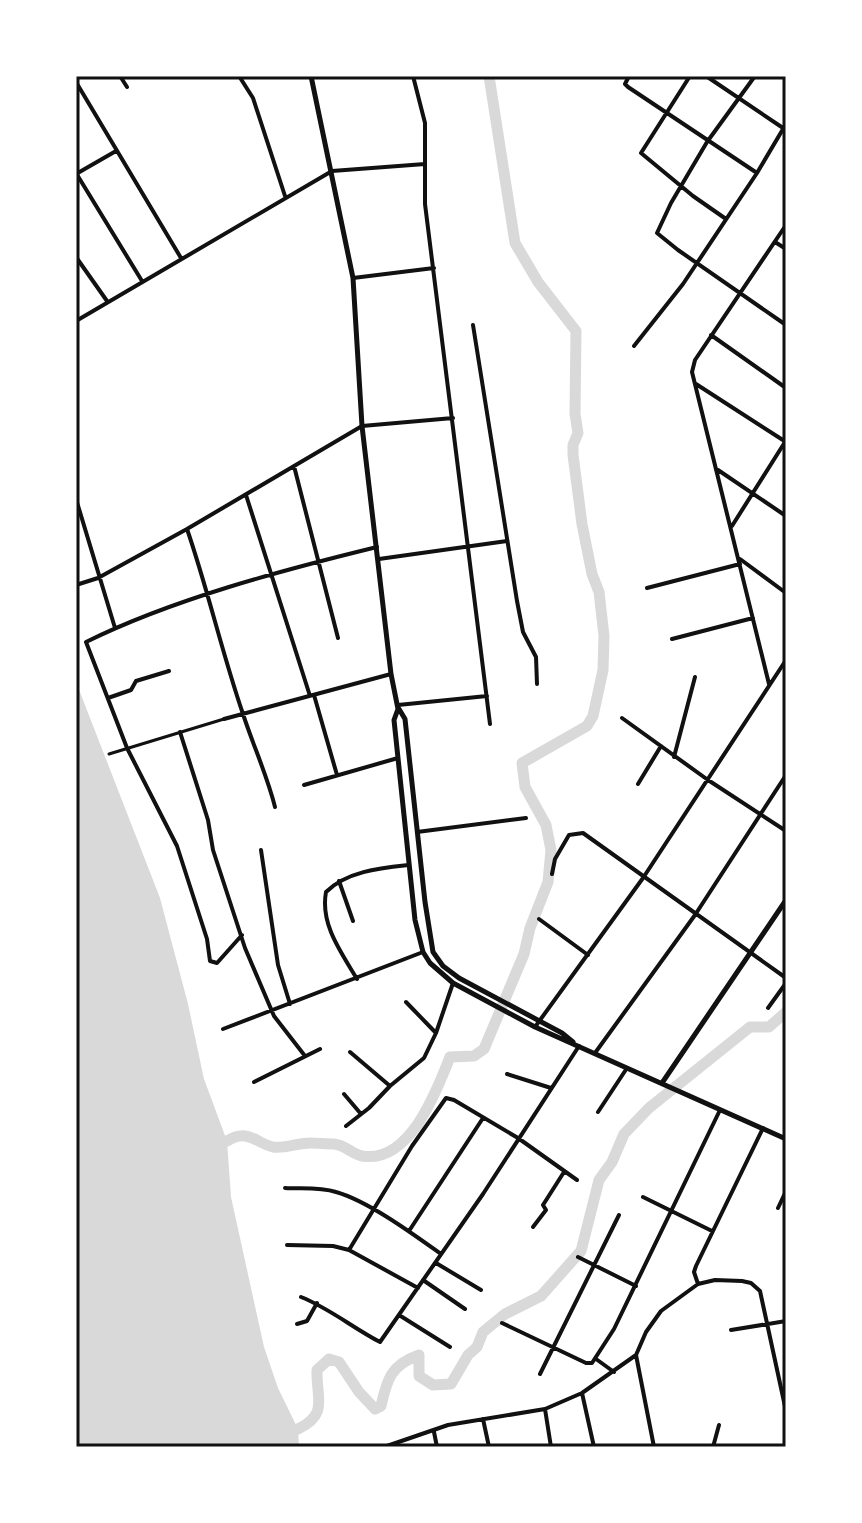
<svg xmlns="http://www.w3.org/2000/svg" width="862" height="1523" viewBox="0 0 862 1523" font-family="'Archivo Narrow',sans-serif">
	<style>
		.water { fill: #d9d9d9 }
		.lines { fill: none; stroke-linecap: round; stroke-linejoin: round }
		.river { stroke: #d9d9d9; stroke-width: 11 }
		.pedestrian { stroke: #111; stroke-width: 3 }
		.minor { stroke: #111; stroke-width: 4 }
		.tertiary { stroke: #111; stroke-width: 5 }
		.neatline { fill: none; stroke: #111; stroke-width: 3 }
	</style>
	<rect width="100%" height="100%" fill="#fff"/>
	<path class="water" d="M76 682 160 898 188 1004 204 1079 227 1141 231 1197 264 1347 278 1388 298 1429 299 1447H76Z"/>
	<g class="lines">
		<path class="river" d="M227 1141C248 1128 256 1143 273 1147 284 1149 298 1143 310 1143 318 1143 326 1144 334 1144 345 1145 352 1154 362 1156 410 1164 437 1090 450 1057L474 1056 484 1049 524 954 530 928 548 882 551 850 546 825 525 787 522 763 587 726 593 716 603 670 604 636 599 592 592 574 582 524 573 455V445L578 433 575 414 576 331 538 282 515 243 489 76
			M298 1429C329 1414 316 1398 317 1370L329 1359 339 1362 359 1392 375 1409 381 1406C387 1379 391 1365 419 1355V1376L433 1385 451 1384 468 1355 477 1347 483 1332 505 1314 541 1296 581 1251 599 1180 612 1162 624 1134 649 1108 750 1027H769L786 1012"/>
		<path class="pedestrian" d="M109 754 224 719"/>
		<path class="minor" d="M120 76 127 87
			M239 76 253 98 285 196
			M413 76 425 123V204L490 724
			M629 76 625 84 628 87 757 173
			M690 76 641 153 693 196 726 219
			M706 76 786 130
			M755 76 707 142 671 203 657 233 678 250 786 325
			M76 82 181 258
			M76 173 142 281
			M76 174 116 151
			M775 242 786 249
			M76 257 107 301
			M353 278 434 268
			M76 321 332 171 425 164
			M473 325 517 601 523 632 536 657 537 684
			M711 335 786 388
			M634 346 683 284 757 173 786 124
			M696 384 786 442
			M294 466 338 638
			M718 470 786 516
			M246 495 310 696
			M76 499 115 628
			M732 526 785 442
			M187 529C208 590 222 653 243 714 253 745 267 775 275 807
			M379 559 507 541
			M740 559 786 593
			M76 585 98 578 187 529 362 426 453 418
			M647 588 740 564
			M672 639 753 618
			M769 684 692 372 695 360 786 225
			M314 695 337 775
			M108 698 131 690 136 681 169 671
			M398 705 487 696
			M622 718 708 780 786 831
			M224 719 391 674
			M180 732 208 820 213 850 245 948 274 1016 305 1056
			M674 757 695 677
			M638 784 661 746
			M304 785 398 758
			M417 832 526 818
			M261 850 278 965 290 1004
			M552 874 555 859 569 835 583 833 786 978
			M339 881 353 921
			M539 919 588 955
			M242 935 217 963 210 961 207 939 177 846 127 748 86 642C173 599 283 570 377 547
			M357 979C341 952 320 924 326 892 347 871 381 868 409 865
			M406 1002 436 1033
			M768 1008 786 983
			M535 1027 643 878 786 660
			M223 1029 423 952
			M350 1052 390 1086
			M595 1053 695 915 786 775
			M507 1074 551 1088
			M254 1082 320 1049
			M344 1094 361 1114
			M598 1112 627 1068
			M346 1126 369 1108 390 1086 424 1058 436 1033 453 983
			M285 1188C302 1189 320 1187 336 1192 368 1201 413 1234 441 1254
			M643 1197 712 1231
			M778 1208 786 1191
			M533 1227 546 1210 543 1205 564 1172
			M409 1231 483 1118
			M287 1245 333 1246 349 1250 418 1288
			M349 1250 412 1146 446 1098 454 1100 518 1138 577 1180
			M578 1257 636 1286
			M436 1263 481 1290
			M423 1280 465 1309
			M698 1284 694 1272 696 1266 763 1128
			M301 1297C329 1308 353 1328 380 1342L483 1194 579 1046
			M399 1315 450 1347
			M502 1323 586 1363H592L614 1329 720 1110
			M297 1324 307 1321 317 1303
			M731 1330 786 1321
			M636 1355 654 1447
			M596 1359 614 1372
			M540 1374 619 1215
			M582 1393 594 1447
			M545 1409 551 1447
			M483 1419 489 1447
			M434 1432 437 1447
			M384 1447 448 1425 545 1409 582 1393 636 1355 646 1332 661 1311 698 1284 715 1280 742 1281 751 1283 760 1291 786 1411
			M713 1447 719 1425"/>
		<path class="tertiary" d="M311 76 353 278 362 426 391 674 398 709 394 720 415 920 423 952 430 963 453 983 535 1027 786 1139
			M399 709 405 719 425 902 433 952 443 966 459 978 562 1033 573 1042
			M662 1083 786 900"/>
	</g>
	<rect width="862" height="1523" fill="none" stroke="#ffffff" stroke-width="156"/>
	<rect x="78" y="78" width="706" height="1367" class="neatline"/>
</svg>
